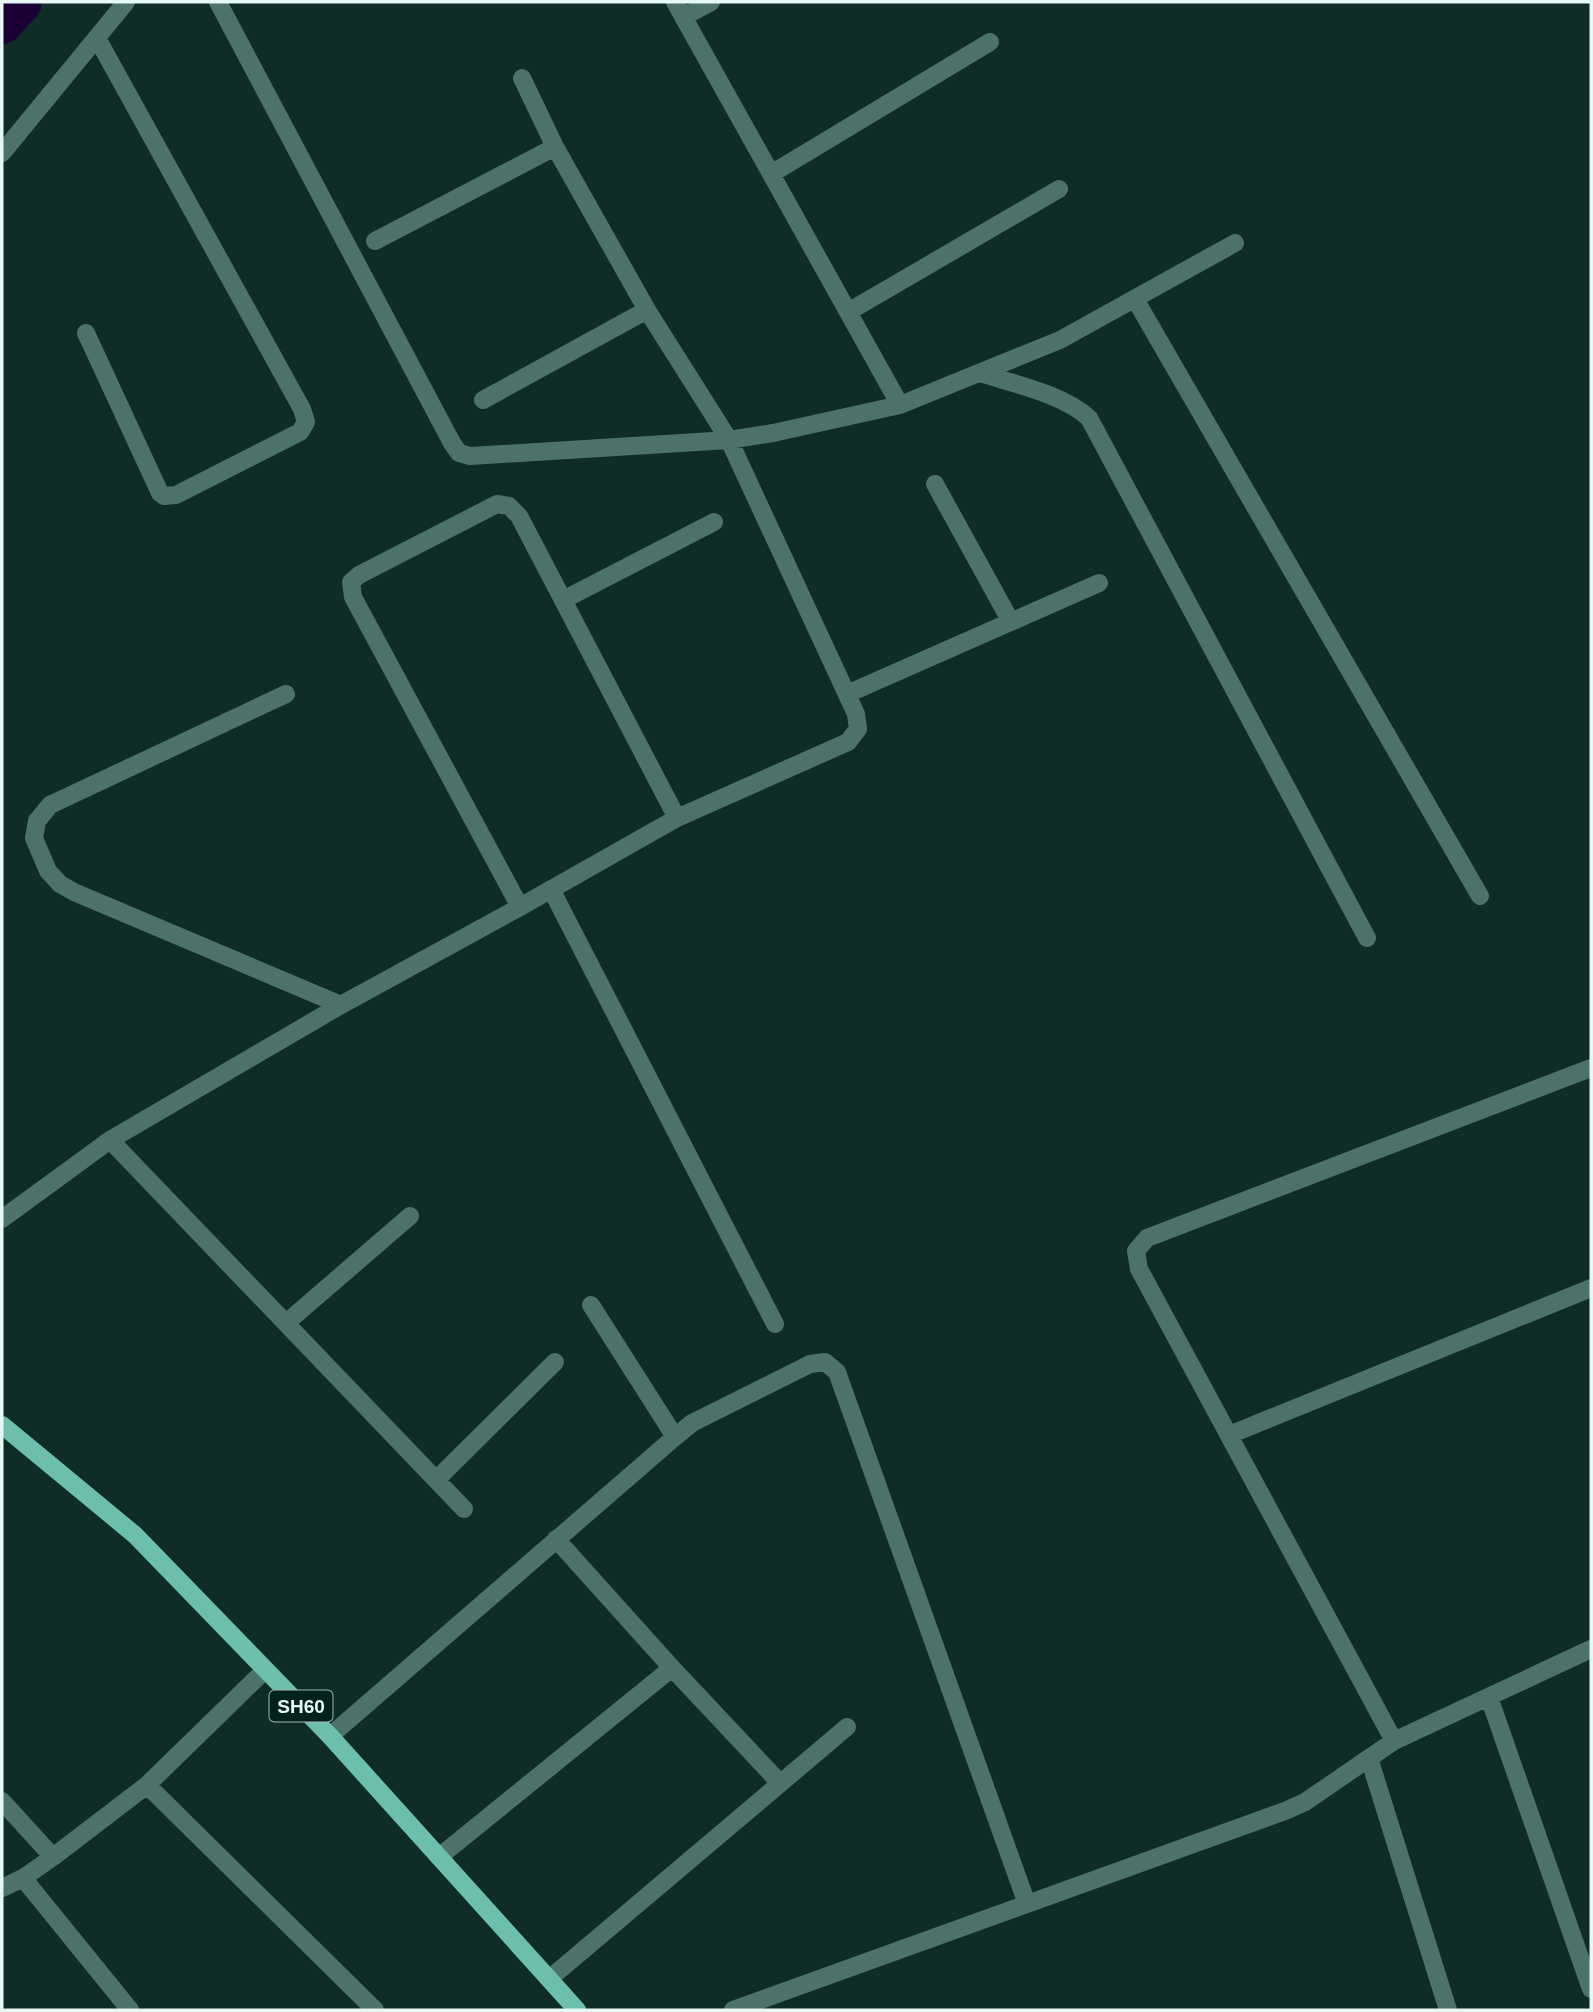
<svg xmlns="http://www.w3.org/2000/svg" width="1593" height="2012" viewBox="0 0 1593 2012" font-family="Arial,sans-serif">
	<style>
		.lines { fill: none; stroke-linecap: round; stroke-linejoin: round }
		.canal { stroke: #1b0036; stroke-width: 42 }
		.minor { stroke: #4c7269; stroke-width: 18 }
		.primary { stroke: #6bbfac; stroke-width: 18 }
		.labels { text-anchor: middle; dominant-baseline: central; stroke-width: 7; stroke-linejoin: round; paint-order: stroke }
		.shield { fill: #04221c; stroke: #a3b7b2; stroke-width: 2 }
		.shield-label { font-size: 19px; font-weight: bold; fill: #e7f7f3 }
	</style>
	<rect width="100%" height="100%" fill="#0f2c26"/>
	<g class="lines">
		<path class="canal" d="M2 23 21 2"/>
		<path class="minor" d="M218 2 452 443 459 453 470 456 729 440 773 433 900 405 1060 340 1235 243
			M675 2 900 405
			M683 17 711 2
			M2 153 126 2
			M771 174 990 42
			M375 241 555 147
			M1135 299 1480 896
			M848 312 1059 189
			M86 333 160 493 164 496 176 495 300 432 306 422 302 409 97 38
			M980 373C1014 384 1063 394 1089 418L1367 938
			M483 400 647 310
			M935 484 1011 622
			M563 600 714 522
			M286 694 50 805 37 821 34 838 48 871 60 884 74 892 341 1005
			M847 694 1099 583
			M551 889 775 1324
			M520 907 353 597 351 582 359 575 497 504 509 506 519 516 677 818
			M110 1140 464 1509
			M2 1219 110 1140 341 1005 520 907 677 818 848 742 858 729 856 714 729 440 647 310 555 147 522 78
			M591 1305 675 1437
			M286 1323 410 1216
			M1229 1435 1591 1288
			M436 1480 555 1362
			M556 1539 672 1668 780 1783
			M1489 1697 1591 1989
			M330 1736 675 1437 692 1423 810 1364 825 1362 837 1372 1027 1904
			M1394 1741 1139 1269 1136 1251 1147 1238 1591 1068
			M1369 1758 1448 2010
			M147 1785 375 2010
			M2 1801 53 1857
			M439 1857 672 1668
			M23 1878 130 2010
			M2 1888 23 1878 53 1857 147 1785 265 1670
			M549 1979 847 1727
			M733 2010 1285 1811 1305 1802 1394 1741 1591 1649"/>
		<path class="primary" d="M2 1425 135 1535 330 1736 577 2010"/>
	</g>
	<g class="labels">
		<rect class="shield" x="269.5" y="1690.5" width="63" height="31" rx="5"/>
		<g class="shield-label">
			<text x="301" y="1706">SH60</text>
		</g>
	</g>
	<rect width="1593" height="2012" fill="none" stroke="#e7f7f3" stroke-width="7"/>
</svg>
